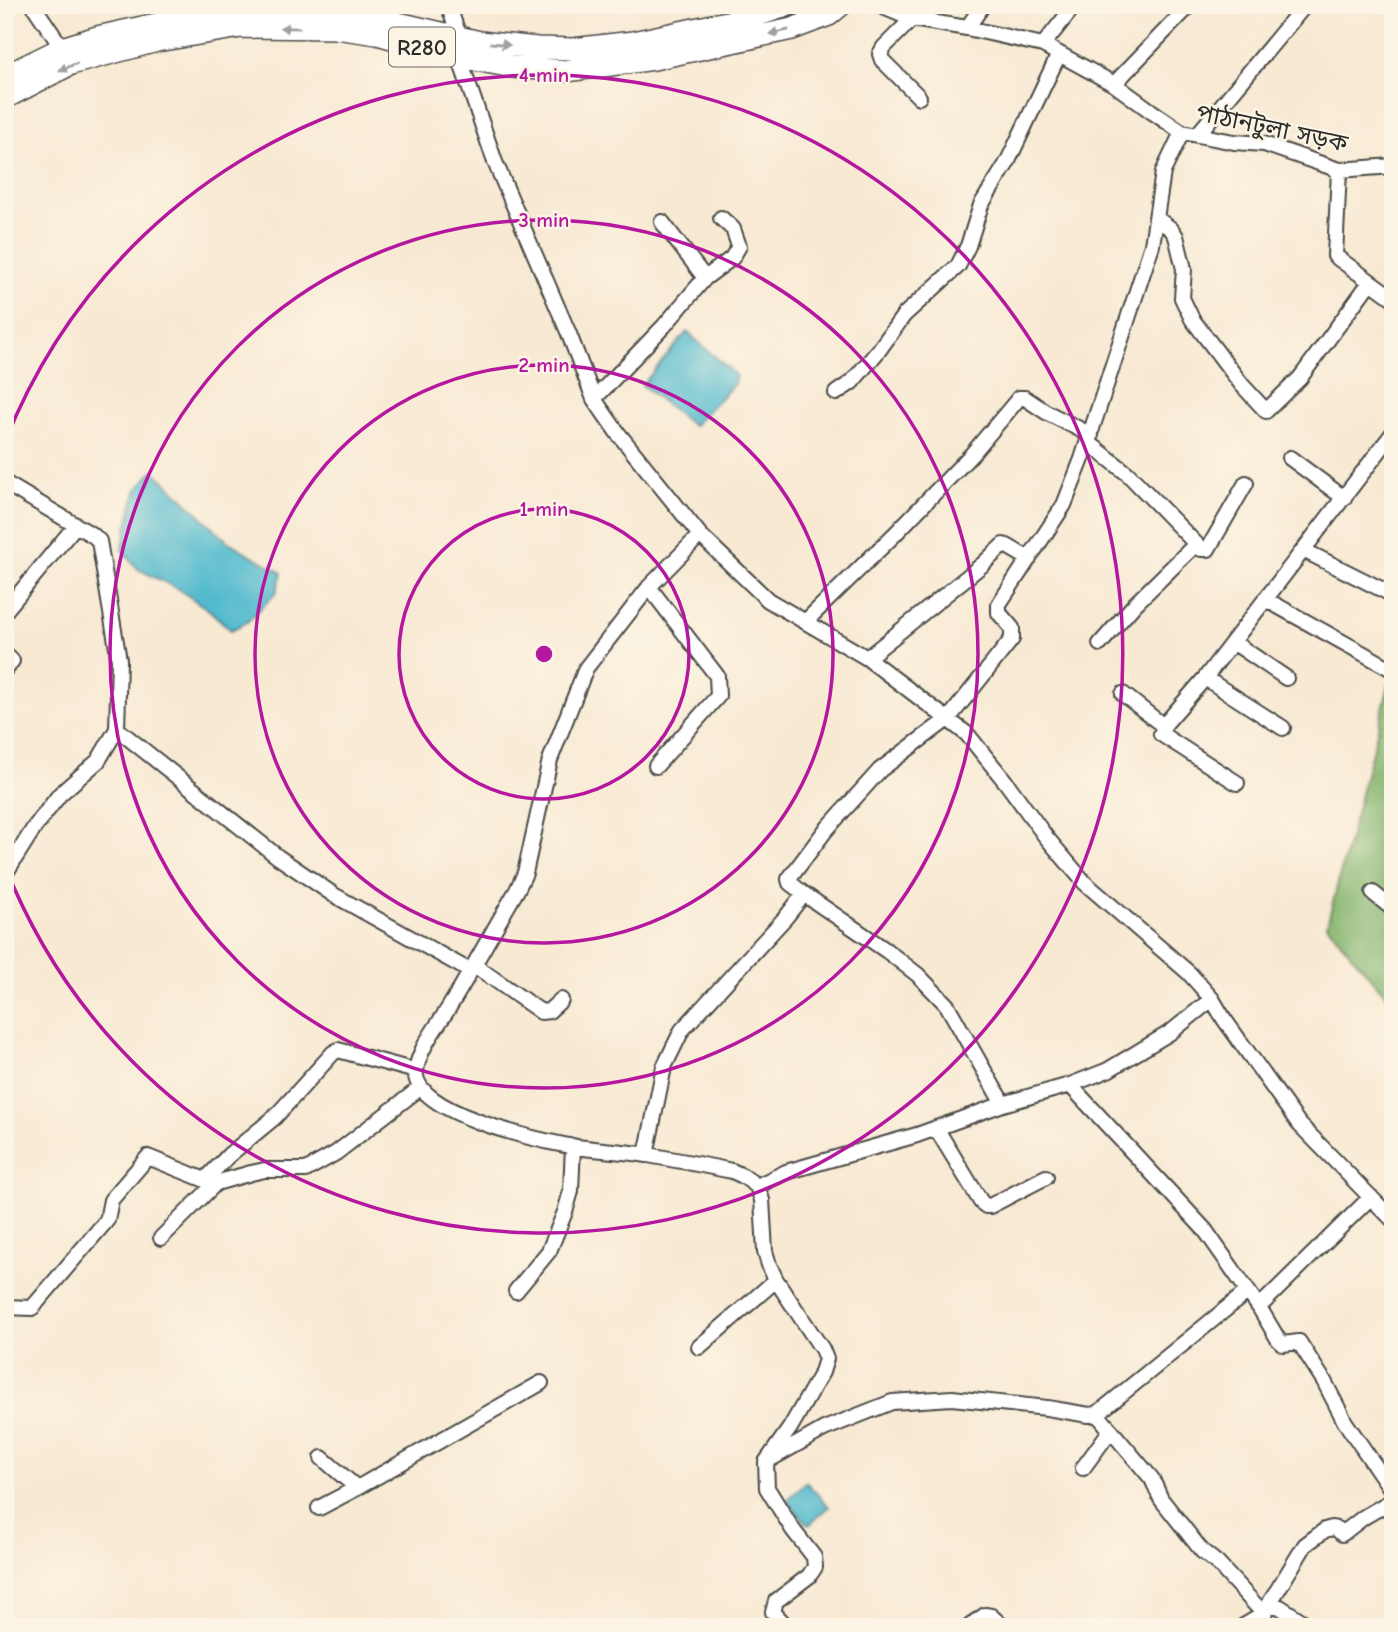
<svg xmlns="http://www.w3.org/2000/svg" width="1398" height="1632" viewBox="0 0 1398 1632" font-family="'Comic Neue','Noto Sans Bengali',sans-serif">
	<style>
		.forest { fill: #85b56e; stroke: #58704c; stroke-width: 2 }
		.water { fill: #50b9ce; stroke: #3e727c; stroke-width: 2 }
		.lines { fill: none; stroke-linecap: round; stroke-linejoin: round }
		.minor-casing { stroke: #4a4844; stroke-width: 18 }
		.primary-casing { stroke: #4a4844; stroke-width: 24 }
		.minor { stroke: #fff; stroke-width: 14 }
		.primary { stroke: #fff; stroke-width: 21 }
		.oneway { fill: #a0a0a0 }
		.ring { fill: none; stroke: #b5179e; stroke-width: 3.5 }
		.labels { text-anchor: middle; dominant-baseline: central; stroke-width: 5; stroke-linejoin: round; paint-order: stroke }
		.shield { fill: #fcf5e5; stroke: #6a6863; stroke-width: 2 }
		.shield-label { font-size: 23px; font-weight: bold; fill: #2b2b2b }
		.street-label { font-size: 24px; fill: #2b2b2b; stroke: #fcf5e5 }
		.centre { fill: #b5179e; stroke: #fcf5e5; stroke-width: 3.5 }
		.ring-label { font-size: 21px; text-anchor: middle; font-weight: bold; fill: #b5179e; stroke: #fcf5e5; stroke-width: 5; stroke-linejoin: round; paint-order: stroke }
	</style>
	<rect width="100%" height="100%" fill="#fcf5e5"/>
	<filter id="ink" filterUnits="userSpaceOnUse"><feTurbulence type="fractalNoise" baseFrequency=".0143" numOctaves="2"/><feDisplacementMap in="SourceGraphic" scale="14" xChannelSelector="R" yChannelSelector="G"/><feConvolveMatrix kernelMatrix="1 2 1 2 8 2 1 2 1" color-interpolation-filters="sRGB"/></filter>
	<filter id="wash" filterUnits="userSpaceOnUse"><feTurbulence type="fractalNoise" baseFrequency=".00686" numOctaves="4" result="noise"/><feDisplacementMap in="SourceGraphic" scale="28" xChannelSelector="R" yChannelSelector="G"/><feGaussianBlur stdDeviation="1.57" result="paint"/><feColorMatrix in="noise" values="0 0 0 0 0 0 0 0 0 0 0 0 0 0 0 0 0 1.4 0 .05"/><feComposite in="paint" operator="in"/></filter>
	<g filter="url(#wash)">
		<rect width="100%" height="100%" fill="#f8e9d3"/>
		<path class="forest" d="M1393 670V1004L1327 925Z"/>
		<path class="water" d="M687 332 736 375 734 384 693 426 642 385Z
			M153 470 227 541 282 573 276 593 247 622 231 630 209 610 178 589 138 569 122 550 136 491Z
			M806 1482 829 1507 809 1525 786 1501Z"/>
	</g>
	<g filter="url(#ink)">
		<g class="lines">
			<defs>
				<path id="minor" d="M33 5 62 48
					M448 5 460 38 459 57 495 162 569 334 594 399 617 432 700 535 768 600 867 658 967 734 1005 781 1046 837 1085 883 1189 973 1212 999 1224 1019 1299 1124 1393 1220
					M878 5 912 19 967 28 1043 45 1114 84 1151 111 1182 132 1234 142 1264 144 1339 170 1393 166
					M912 19 884 47 880 54 882 60 919 97
					M967 28 983 5
					M1043 45 1075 5
					M1114 84 1190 5
					M1197 135 1305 5
					M1339 170 1335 256 1393 298
					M1156 218 1171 229 1176 236 1184 269 1182 298 1192 319 1242 385 1266 411 1300 378 1370 282
					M705 278 732 258 739 246 733 229 721 218
					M836 393 852 382 879 350 904 315 958 266 968 246 981 205 1007 163 1059 54
					M594 399 664 326 705 278 662 222
					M1088 442 1128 474 1201 549H1208L1246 483
					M1290 458 1344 498
					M5 483 94 536 99 541 119 660 117 729 278 857 334 895 470 971
					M700 535 649 587 586 668 550 760 525 873 517 890C494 929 472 970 448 1009 436 1028 420 1047 416 1070 409 1112 538 1140 569 1146 595 1150 622 1151 648 1155 676 1160 704 1165 732 1171L743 1176 757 1186 762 1200 765 1251 769 1265 776 1280 822 1349 826 1359 822 1372 790 1428 766 1462 767 1488 793 1530 814 1557 815 1567 809 1576 776 1601 773 1612 787 1627
					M1303 550 1393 595
					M649 587 717 676 718 696 656 766
					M1265 599 1393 670
					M5 611 76 525
					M806 621 895 534 972 454 1019 398H1025L1046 412 1091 435
					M1233 642 1286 678
					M1100 644 1135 604 1196 544
					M5 654 12 661 5 669
					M867 658 982 565 1003 545 1007 546 1029 559
					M1205 678 1283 728
					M1123 694 1161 724H1165L1205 678 1393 433
					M1165 724 1161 734 1237 783
					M5 874 34 828 60 794 98 761 117 729
					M1373 893 1393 909
					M474 965 541 1012 549 1011 561 1000
					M1070 1085 1205 1230 1259 1307 1278 1339 1283 1344 1299 1342 1324 1381 1345 1422 1393 1492
					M1003 1104 947 1005 918 975 887 951 804 894 790 883 789 879 825 831 880 770 949 718 1012 639V628L999 613V604L1064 505 1082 459 1152 245 1163 172 1182 132
					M936 1128 981 1202 986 1206H990L1046 1177
					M646 1155 664 1067 682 1030 786 917 804 894
					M757 1186 786 1172 917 1135 1003 1104 1070 1085 1108 1070 1171 1032 1212 999
					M161 1238 216 1183 251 1173 265 1170H306L336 1153 420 1088
					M516 1291 549 1251 565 1212 571 1191 573 1146
					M5 1307 32 1308 107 1220 111 1200 148 1157 205 1180 229 1155 275 1117 333 1053 338 1050 416 1071
					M1259 1307 1371 1197
					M699 1347 776 1280
					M1097 1414 1248 1291
					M322 1458 357 1488 541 1383
					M769 1460 824 1429 892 1402 952 1398 1047 1408 1089 1415 1097 1414 1152 1479 1161 1499 1202 1551 1217 1563 1264 1614
					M1083 1468 1110 1431
					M319 1508 357 1488
					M1269 1604 1305 1545 1325 1530 1332 1528 1337 1529 1342 1534 1364 1517 1393 1500
					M969 1627 985 1615 991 1616 1003 1627
					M1242 1627 1264 1614 1269 1604 1280 1607 1311 1627"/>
				<path id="primary" d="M5 76 62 48 97 37 193 16 247 10H303L381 19 480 42 537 48 573 49 633 42 755 16 789 5
					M5 98 71 64 157 41 241 27 336 28 377 34 459 57 513 67 566 71 654 59 792 29 829 15 841 5"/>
			</defs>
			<use href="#minor" class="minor-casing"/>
			<use href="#primary" class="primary-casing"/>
			<use href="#minor" class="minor"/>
			<use href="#primary" class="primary"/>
		</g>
		<defs><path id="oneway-solid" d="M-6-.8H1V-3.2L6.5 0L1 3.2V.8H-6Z" transform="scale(1.75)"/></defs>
		<g class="oneway">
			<use href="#oneway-solid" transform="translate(290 28) rotate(-179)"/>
			<use href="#oneway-solid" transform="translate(779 32) rotate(168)"/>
			<use href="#oneway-solid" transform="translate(500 44) rotate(6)"/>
			<use href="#oneway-solid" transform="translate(68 67) rotate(157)"/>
		</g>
	</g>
	<g class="ring">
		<circle cx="544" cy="654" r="145"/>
		<circle cx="544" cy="654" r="289"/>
		<circle cx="544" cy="654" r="434"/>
		<path d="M5 442A579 579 0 1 1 5 866"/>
	</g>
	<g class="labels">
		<rect class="shield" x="389" y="27.5" width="66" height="39" rx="5"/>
		<g class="shield-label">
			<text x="422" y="47">R280</text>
		</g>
		<g class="street-label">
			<text transform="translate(1272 128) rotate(12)">পাঠানটুলা সড়ক</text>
		</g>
	</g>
	<circle cx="544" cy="654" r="10" class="centre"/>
	<g class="ring-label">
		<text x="544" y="82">4 min</text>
		<text x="544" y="227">3 min</text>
		<text x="544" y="372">2 min</text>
		<text x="544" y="516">1 min</text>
	</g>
	<rect width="1398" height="1632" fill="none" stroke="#fcf5e5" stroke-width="28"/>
</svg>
